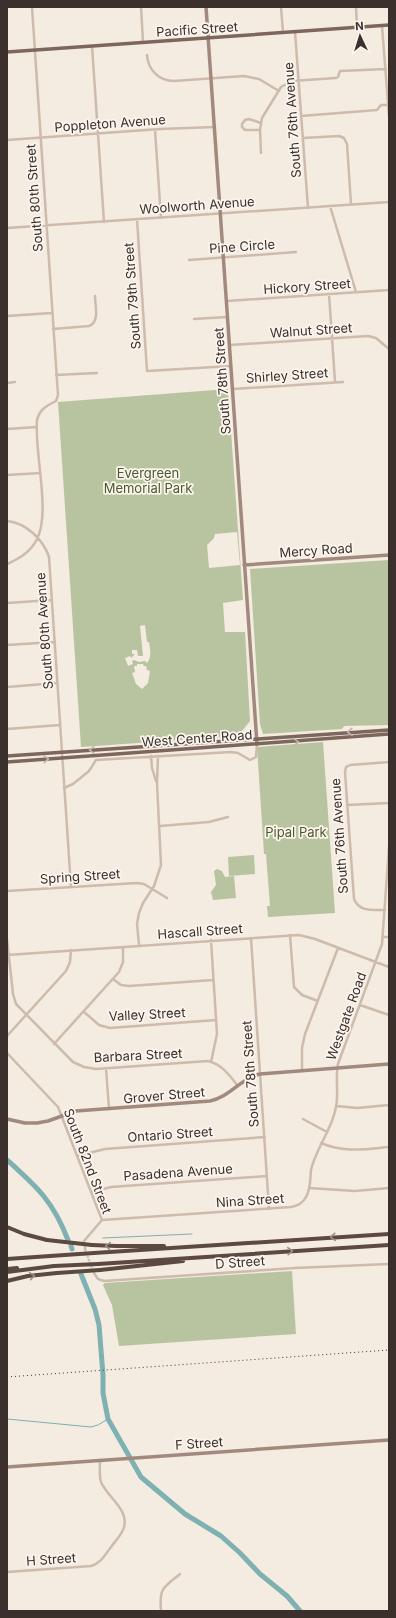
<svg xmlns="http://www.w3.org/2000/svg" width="396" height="1618" viewBox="0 0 396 1618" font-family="Inter,sans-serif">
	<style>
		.green { fill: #b8c4a0; fill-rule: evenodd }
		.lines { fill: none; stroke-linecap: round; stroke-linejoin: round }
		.stream { stroke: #7fb0b2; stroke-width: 1 }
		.river { stroke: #7fb0b2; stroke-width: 5 }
		.street-tunnel { stroke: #cfc6bd; stroke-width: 2.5; stroke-dasharray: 2.5 1; stroke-linecap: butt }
		.street { stroke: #cdbbac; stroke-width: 2.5 }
		.secondary { stroke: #a18a7d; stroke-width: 3.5 }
		.primary { stroke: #7d675c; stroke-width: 3.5 }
		.highway { stroke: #5c4a42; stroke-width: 4 }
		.rail { stroke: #3b302b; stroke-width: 1; stroke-dasharray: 1 3; stroke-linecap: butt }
		.highway-bridge { stroke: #5c4a42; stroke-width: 4 }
		.oneway { stroke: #c2b5ac }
		.oneway2 { stroke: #9c8e87 }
		.labels { text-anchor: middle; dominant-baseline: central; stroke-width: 3.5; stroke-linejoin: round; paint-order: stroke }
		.street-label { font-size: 13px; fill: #3b302b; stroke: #fbf5ee }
		.park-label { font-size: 13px; fill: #4a5a2e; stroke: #fbf5ee }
	</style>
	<rect width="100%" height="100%" fill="#f4ebe1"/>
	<path class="green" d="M228 389 243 600 223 603 225 632H245L250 721 238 736 81 747 58 402ZM237 532 240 565 209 568 207 545 214 538 215 534ZM145 625 147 642H149C150 649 152 657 147 663L145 661 139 662 134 660 132 661 133 664 128 666 125 658 130 656 131 658 135 654H132V650H137L138 656H143L140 626ZM137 664H143L144 666H146L147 670 150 671 148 683 142 689 136 684 132 673 135 672 134 666H137Z
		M389 560V725L344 726 342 729 263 734 260 724 250 569Z
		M323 742 335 913 268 917 267 906H270L266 854H264L257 747Z
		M254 855 255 874 229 876 228 857Z
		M217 869 222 871 225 877 234 876 236 898 213 900 211 892 216 885 214 871Z
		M292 1271 296 1334 119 1346 112 1305 103 1285 105 1283Z"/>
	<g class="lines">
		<path class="stream" d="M103 1238 192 1234
			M7 1419 91 1427 98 1425 108 1419"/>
		<path class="river" d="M7 1160C37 1187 53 1201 68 1240
			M71 1246 72 1249
			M81 1274 95 1309 99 1325 103 1375V1393L108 1419 141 1477 185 1514 221 1536 240 1553 260 1574 287 1596 300 1611"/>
		<path class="street-tunnel" d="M85 1249 93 1271"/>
		<path class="street" d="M141 7 143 42
			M281 7 283 32
			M356 7 357 27
			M382 26 389 116
			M295 32 308 208
			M92 46 104 222
			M147 55C148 70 159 81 174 81L244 76 259 79 279 91
			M301 116 377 110 381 105H388
			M155 130 161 218
			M260 130H245L242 127V124L245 120 249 119 261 123
			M303 138 339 136 344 138 347 144 351 204
			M7 140 160 129 215 127
			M261 153 260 130 262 118 281 87 292 81 336 78 338 77 340 71 386 69
			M330 206 356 292
			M137 219 147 371 231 366
			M7 228 389 202
			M189 260 296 252
			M329 294 335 382
			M227 301 389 290
			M7 316 52 313
			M194 319 227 317
			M53 329 89 326C100 322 95 306 95 296
			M230 345 368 336 376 338 389 349
			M56 375 97 373
			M7 383 15 382
			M233 389 343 382
			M7 429 37 427
			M7 475 40 473
			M7 521C26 523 43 539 49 557L71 887
			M7 564C19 559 31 552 37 539 51 512 34 452 37 420 40 409 46 406 56 401L58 395 32 7
			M7 603 52 600
			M7 645 55 642
			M7 687 57 683
			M7 729 60 725
			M151 756 152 768 156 781
			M64 788 73 784 89 771 96 760 231 752 238 753 250 760 256 757 257 744
			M347 805 389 803
			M160 826 209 822 228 817
			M7 891 137 883 144 884 167 898
			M385 910C373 910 359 912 354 899L345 772 346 767 350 765 389 762
			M290 935 294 987 302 995 318 1001
			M383 937H389
			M251 938 269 1209
			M7 939 13 994 16 1004 73 1062 84 1067 96 1069 208 1061C223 1065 229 1075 238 1086
			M211 940 217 1034 211 1062
			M139 945 137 924 139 913 143 903 154 886 161 865 157 783 158 756
			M7 955 299 935 315 939 389 967
			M113 979 121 985 129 986 213 980
			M360 1005 389 1015
			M84 1012 99 1025 110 1028 216 1020
			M7 1036 66 971 70 962 71 950
			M54 1044 119 972 123 962V947
			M7 1053 58 1107 102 1220
			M106 1068 109 1109
			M302 1071V1048L305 1034 338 948
			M337 1106 357 1108 389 1105
			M303 1119 327 1132
			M321 1143C344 1153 365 1149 389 1147
			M77 1156 105 1149 265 1137
			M309 1188 355 1191 389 1188
			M92 1192 111 1187 267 1176
			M102 1220 291 1207C297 1206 303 1203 306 1197 311 1189 310 1179 311 1170 316 1148 332 1130 336 1107 339 1093 335 1078 338 1064L382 944 389 847
			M84 1241 102 1220
			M85 1247V1249
			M94 1273 98 1279 104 1281 295 1268 389 1264
			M7 1572 91 1566C101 1563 105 1555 111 1547 115 1541 122 1535 124 1527 129 1509 107 1497 101 1482 99 1475 100 1467 100 1460
			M161 1611C159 1588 163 1588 180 1574"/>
		<path class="secondary" d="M206 7 257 744
			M244 565 389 555
			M7 1119 25 1123H37L48 1121 76 1111 210 1101C230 1097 241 1078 260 1074L389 1064
			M7 1467 389 1440"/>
		<path class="primary" d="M7 52 389 25
			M7 756 389 730
			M7 762 389 734"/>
		<path class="highway" d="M7 1227 24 1234 47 1240
			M92 1245 116 1246H164
			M94 1253 389 1234
			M7 1259 50 1256
			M98 1264 389 1245
			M7 1269 17 1268
			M100 1270 183 1261
			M7 1272 54 1266
			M7 1281 28 1276 57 1273"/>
		<path class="rail" d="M7 1377 389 1350"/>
		<path class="highway-bridge" d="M47 1240 92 1245
			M50 1256 94 1253
			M54 1266 98 1264
			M57 1273 100 1270"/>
	</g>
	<defs><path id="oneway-chevron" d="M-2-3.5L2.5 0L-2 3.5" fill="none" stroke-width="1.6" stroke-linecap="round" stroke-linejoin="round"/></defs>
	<g class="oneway">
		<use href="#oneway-chevron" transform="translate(350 732) rotate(177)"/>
		<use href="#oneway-chevron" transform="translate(296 742) rotate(-4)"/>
		<use href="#oneway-chevron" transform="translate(92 750) rotate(177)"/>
		<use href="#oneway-chevron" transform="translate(46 759) rotate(-4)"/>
	</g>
	<g class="oneway2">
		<use href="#oneway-chevron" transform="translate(333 1237) rotate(176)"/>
		<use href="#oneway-chevron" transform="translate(108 1246) rotate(-176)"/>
		<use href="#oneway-chevron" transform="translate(290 1251) rotate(-4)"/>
		<use href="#oneway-chevron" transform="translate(32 1276) rotate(-8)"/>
	</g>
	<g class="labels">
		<g class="street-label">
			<text transform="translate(197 29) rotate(-4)">Pacific Street</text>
			<text transform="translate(292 120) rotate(-94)">South 76th Avenue</text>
			<text transform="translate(110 123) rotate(-4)">Poppleton Avenue</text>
			<text transform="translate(34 198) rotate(-94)">South 80th Street</text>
			<text transform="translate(197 205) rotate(-4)">Woolworth Avenue</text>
			<text transform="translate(242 246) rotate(-4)">Pine Circle</text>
			<text transform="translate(307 286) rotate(-4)">Hickory Street</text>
			<text transform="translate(132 296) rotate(-94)">South 79th Street</text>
			<text transform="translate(311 330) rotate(-4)">Walnut Street</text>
			<text transform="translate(287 375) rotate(-4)">Shirley Street</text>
			<text transform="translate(222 381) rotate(-94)">South 78th Street</text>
			<text transform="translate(316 550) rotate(-4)">Mercy Road</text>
			<text transform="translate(44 631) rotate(-94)">South 80th Avenue</text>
			<text transform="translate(197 738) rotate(-4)">West Center Road</text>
			<text transform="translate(339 836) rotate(-94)">South 76th Avenue</text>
			<text transform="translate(80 876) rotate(-4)">Spring Street</text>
			<text transform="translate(200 931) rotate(-4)">Hascall Street</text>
			<text transform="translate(147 1014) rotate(-3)">Valley Street</text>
			<text transform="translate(346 1016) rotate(-70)">Westgate Road</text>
			<text transform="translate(138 1055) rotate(-3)">Barbara Street</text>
			<text transform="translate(250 1074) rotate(-94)">South 78th Street</text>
			<text transform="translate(164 1095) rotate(-5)">Grover Street</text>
			<text transform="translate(170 1134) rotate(-4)">Ontario Street</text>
			<text transform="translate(88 1161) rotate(69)">South 82nd Street</text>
			<text transform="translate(178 1172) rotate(-4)">Pasadena Avenue</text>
			<text transform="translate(250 1200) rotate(-4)">Nina Street</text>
			<text transform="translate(240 1262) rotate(-4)">D Street</text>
			<text transform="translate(199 1443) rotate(-4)">F Street</text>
			<text transform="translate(51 1559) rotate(-4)">H Street</text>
		</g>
		<g class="park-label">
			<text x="148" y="473">Evergreen<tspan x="148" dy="15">Memorial Park</tspan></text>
			<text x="296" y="832">Pipal Park</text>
		</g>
	</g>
	<rect width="396" height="1618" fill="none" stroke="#3b302b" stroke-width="16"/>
	<g transform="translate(360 36) rotate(356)" stroke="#fbf5ee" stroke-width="3" paint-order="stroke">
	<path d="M0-3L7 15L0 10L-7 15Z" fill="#3b302b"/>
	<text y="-6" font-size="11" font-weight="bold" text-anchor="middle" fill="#3b302b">N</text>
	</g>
</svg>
